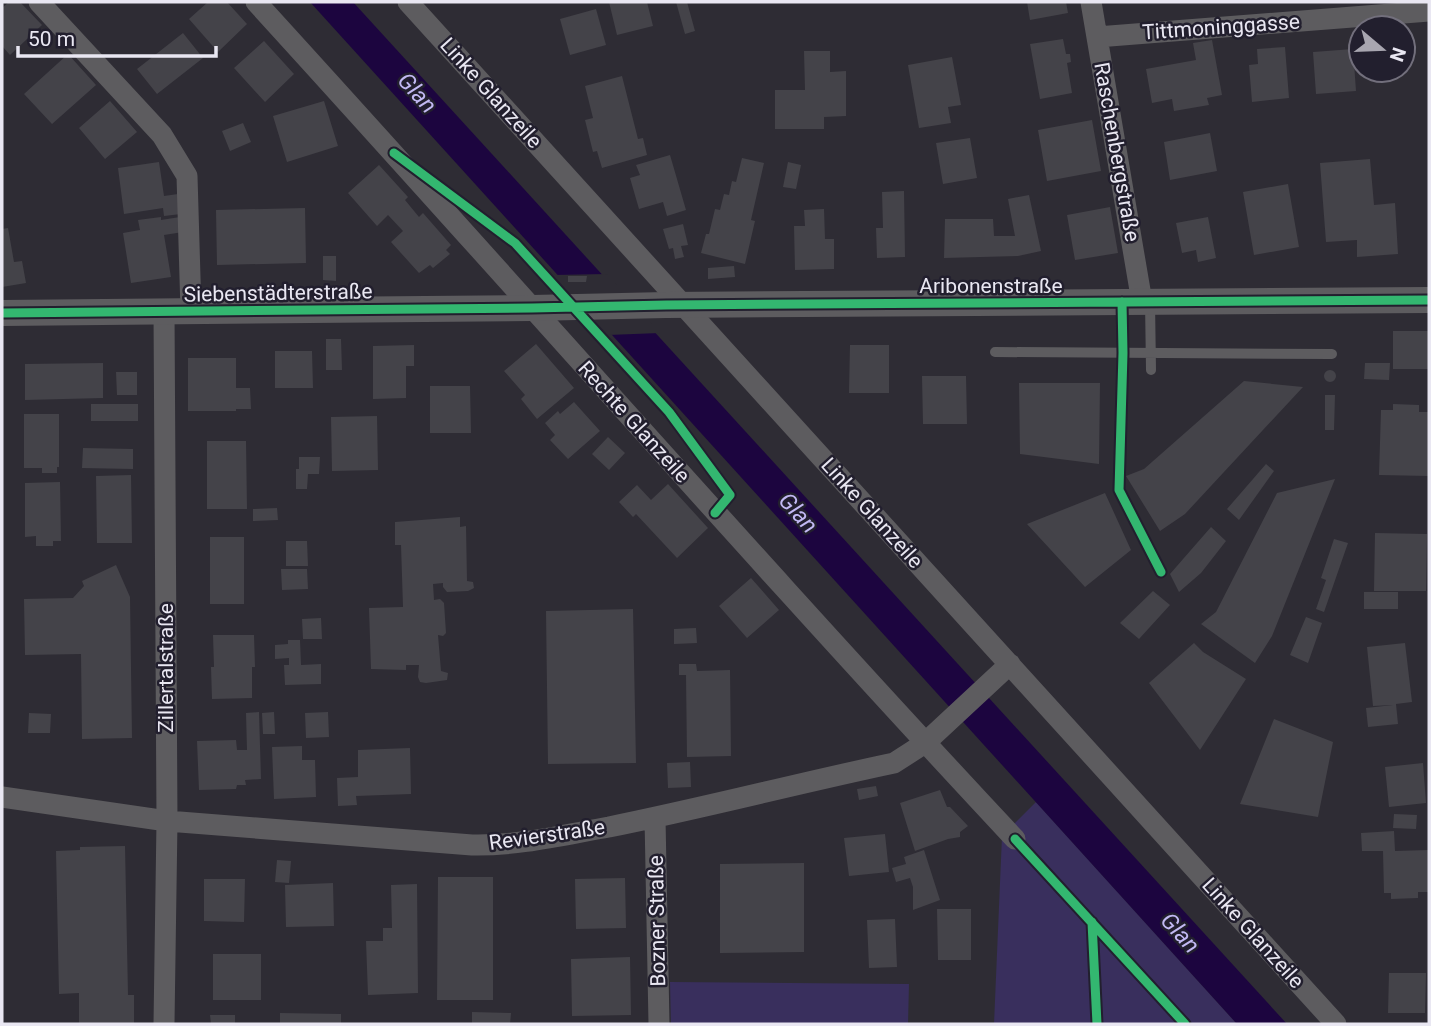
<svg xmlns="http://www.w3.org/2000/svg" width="1431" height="1026" viewBox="0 0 1431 1026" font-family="Roboto,sans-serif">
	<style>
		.green { fill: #392f5d }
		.water { fill: #1c053f }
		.pier { fill: #2e2c34 }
		.building { fill: #444349 }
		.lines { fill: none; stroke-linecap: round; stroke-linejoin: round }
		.service { stroke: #5d5c5f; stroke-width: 10 }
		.minor { stroke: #5d5c5f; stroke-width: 21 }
		.tertiary { stroke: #5d5c5f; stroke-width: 26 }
		.cycleway-casing { stroke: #221f2e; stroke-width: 13 }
		.cycleway { stroke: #33b770; stroke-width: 9 }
		.labels { text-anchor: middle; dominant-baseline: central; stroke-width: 5; stroke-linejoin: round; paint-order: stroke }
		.street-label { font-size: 21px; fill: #e9e7f2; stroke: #221f2e }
		.water-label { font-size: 23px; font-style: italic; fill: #c2b9f3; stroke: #221f2e }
	</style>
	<rect width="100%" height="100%" fill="#2e2c34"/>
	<path class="green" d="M1036 802 1237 1024H994L1002 836Z
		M670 982 909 984 908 1024H671Z"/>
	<path class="water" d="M310 2H353L1287 1024H1237Z"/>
	<path class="pier" d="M607 274 660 333 608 335 553 275Z"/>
	<path class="building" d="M9 2H20L42 25 10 55 2 46V8Z
		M208 2H227L247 24 218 52 189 19Z
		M609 2H647L653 26 617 35Z
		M676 2H687L695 31 685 34Z
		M1027 2H1066L1068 13 1030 20Z
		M596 9 606 45 570 55 560 19Z
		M183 33 203 58 157 94 137 69Z
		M1063 39 1066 54H1070L1071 62 1067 63 1072 93 1040 99 1030 44Z
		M1212 40 1222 95 1207 98 1209 105 1174 111 1172 99 1152 103 1146 69 1196 60 1193 43Z
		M264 41 294 74 265 102 234 68Z
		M1285 47 1289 98 1252 102 1249 65 1258 64 1257 49Z
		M1353 49 1356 91 1316 94 1313 52Z
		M804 51H830V72L846 71V116L824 117V129H775V90H805Z
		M68 54 96 85 52 124 24 94Z
		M952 57 961 105 948 107 951 123 919 128 908 65Z
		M622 76 638 139 643 138 647 155 602 168 597 151 593 152 585 120 593 118 585 86Z
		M110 101 137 132 105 159 79 128Z
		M324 101 338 146 287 162 273 116Z
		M1092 120 1101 171 1047 181 1038 130Z
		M243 123 251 142 230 151 222 131Z
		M1210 133 1217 171 1170 180 1164 142Z
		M970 138 977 178 943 184 936 143Z
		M670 155 686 210 667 216 663 202 639 209 630 178 640 175 636 165Z
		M742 158 764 163 751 220 755 221 745 264 701 253 706 234H709L715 209 720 210 724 194 729 195 732 181 736 182Z
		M1370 159 1374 205 1395 203 1398 254 1357 257V240L1326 242 1320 163Z
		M159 162 164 196 178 194 181 214 164 216 163 208 124 214 118 168Z
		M788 162 801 165 796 189 783 187Z
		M379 165 408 197 405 200 419 217 423 213 451 245 446 250 450 254 433 268 430 265 419 273 391 242 403 231 388 215 377 226 348 193Z
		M1288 184 1299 247 1254 255 1243 192Z
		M904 191 905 257 877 258 876 228H883L882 192Z
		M1029 195 1041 251 1018 256 944 258 945 219H993L994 236H1015L1008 199Z
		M1110 207 1118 253 1075 260 1067 215Z
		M305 208 306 263 217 265 216 210Z
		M824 209 825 239H834V269L795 270 794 226H805L804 210Z
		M161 217V220L180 217 183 232 164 235 171 277 131 283 123 233 140 230 138 220Z
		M1208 217 1216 258 1198 262 1196 250 1182 253 1176 223Z
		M683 224 688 245 681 246 684 257 675 259 673 248 669 249 663 229Z
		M8 228 14 262 22 261 26 283 2 287V229Z
		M323 256H336V281L323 280Z
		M734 266 735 277 708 279V268Z
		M568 276H587L586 282H568Z
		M1393 331H1429V369H1393Z
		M326 339H341L342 370H326Z
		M536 344 574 388 537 419 521 399 525 395 504 371Z
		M414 345V366H406V398L373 399V346Z
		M850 345H889V393H849Z
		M275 351H312L313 388H275Z
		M188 358H236V388H250L251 409H236V411H188Z
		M103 363V398L25 400V364Z
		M1365 363H1390L1389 380 1364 379Z
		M1324 376a6 6 0 1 1 12 0a6 6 0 1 1-12 0Z
		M116 372H137V395H117Z
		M922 376H966L967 424H923Z
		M1244 381 1303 387 1185 514 1160 531 1126 476 1144 469Z
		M1019 383H1100L1099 464 1020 454Z
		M430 386H470L471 433H430Z
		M1325 395H1335L1334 430H1325Z
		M574 402 600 431 568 459 550 440 555 435 545 423 558 411 560 414Z
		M91 404H138V421H91Z
		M1393 404 1419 405V412H1429V476L1379 475 1381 410H1393Z
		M24 414H59V467H57V473H42V468H24Z
		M377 416 378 470 332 471 331 417Z
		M608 437 625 453 609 470 592 454Z
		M207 441H246L247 509H207Z
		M83 448 133 449V469L82 468Z
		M299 457H320L319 474H308L307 489H296V469H299Z
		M1266 464 1274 471 1239 520 1227 509Z
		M131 475 132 543H97L96 476Z
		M1335 479 1272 636 1255 663 1201 624 1216 612 1277 493Z
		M60 482 61 541H53V546H36V536L25 537V483Z
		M668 484 708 528 677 558 636 514 633 517 619 502 637 485 651 500Z
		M1105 493 1131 550 1085 587 1027 524Z
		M277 508 278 520 253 521V509Z
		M460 517V527L466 526 467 581 473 582 474 588 468 591 447 592 443 587V583L433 584 434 600 440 599 444 603 446 633 443 636 438 635 441 671 448 673 447 680 426 683 420 682 418 677 419 665H406V670L371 669 369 608 403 607 401 545H395V522Z
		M1211 527 1226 541 1201 573 1179 592 1170 574Z
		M1375 533 1427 534 1426 591H1374Z
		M210 537H244V604H210Z
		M1334 539 1348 543 1324 612 1316 609 1326 580 1321 578Z
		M286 541H307L308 566H286Z
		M116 565 130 597 132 738 82 739 81 654 25 655 24 599 73 598 84 586 82 581Z
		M281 569H307L308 589 282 590Z
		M751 578 779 610 747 638 719 606Z
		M1153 591 1170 605 1139 639 1120 623Z
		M1364 592H1398V609H1364Z
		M633 609 636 763 548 764 546 611Z
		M1306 617 1322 623 1308 663 1290 655Z
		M321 618 322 639H303L302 619Z
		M696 628 697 643 674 644V629Z
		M213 635H254L255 667H252V698L212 699 211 667H214Z
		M288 640H300L301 665 321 664V684L285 685 284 665H289V658L275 659V645L288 644Z
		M1194 643 1203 652 1246 679 1200 750 1149 683Z
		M1405 643 1412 702 1396 704 1398 724 1368 727 1366 708 1393 705 1373 706 1367 647Z
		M679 664H696L697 671 730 670 731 756 687 757 686 675H679Z
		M259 712 261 779 245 780 246 785H237L236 789 199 790 197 741 236 740 237 750H247L246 713Z
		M274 712 275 734H263L262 713Z
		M328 712 329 737 306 738 305 713Z
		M29 713 51 714 50 733H28Z
		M1274 719 1333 742 1318 817 1240 804Z
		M302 746V760H315L316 797 274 799 272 747Z
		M410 748 411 794 356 796 357 805 338 806 337 778 358 777V750Z
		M690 762 691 787 668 788 667 763Z
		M1423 763 1426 803 1389 807 1385 767Z
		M876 786 878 796 859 800 857 789Z
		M940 790 947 807H950L968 826 960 832V837L948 839 915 851 900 803Z
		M1394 814 1417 815 1416 829 1393 828Z
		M1394 831 1395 851 1429 850V892H1418V898L1391 899V893H1384L1383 851H1362L1361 833Z
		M885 834 889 872 849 876 844 838Z
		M125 846 128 995H134V1024H79V993L59 994 56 851 80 850V847Z
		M924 850 940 900 913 910V887L910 878 896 882 892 868 906 864 904 857Z
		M277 860 291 861 289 883 275 882Z
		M804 863V952L720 953V864Z
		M438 877H493V1000H437Z
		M625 878 626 928 576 929 575 879Z
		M204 879H245L244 922 204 921Z
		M333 883 334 926 286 927 285 885Z
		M417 884 418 993 368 995 366 941H383V928H392L391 885Z
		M937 909H971V960H938Z
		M895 919 897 967 869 968 867 920Z
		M213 954H261V1000H213Z
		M630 957 631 1015 572 1016 571 959Z
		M1389 973H1426L1425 1013H1388Z
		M472 1012 511 1013 510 1024H472Z
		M280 1013 341 1014V1024H280Z
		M210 1015H235V1024H211Z"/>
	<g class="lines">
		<path class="service" d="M1150 302 1151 370
			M995 352 1332 354"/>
		<path class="minor" d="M39 2 162 135 187 176 191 311
			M256 2C510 280 758 564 1015 839
			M408 2 1336 1024
			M1091 2 1142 302
			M1097 37 1429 11
			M2 797 167 821 472 845C518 846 563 835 609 827 704 808 799 783 894 763L925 743 1010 664
			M655 818 659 1024
			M164 1024 167 821 164 311"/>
		<path class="tertiary" d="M2 313 532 308 666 305 1429 300"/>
		<defs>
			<path id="cycleway" d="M394 153 515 243 669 412 730 495 715 513
				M1122 302 1123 353 1119 490 1161 572
				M2 313 532 308 666 305 1429 300
				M1015 839 1185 1024
				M1092 922 1097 1024"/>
		</defs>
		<use href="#cycleway" class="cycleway-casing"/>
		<use href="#cycleway" class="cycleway"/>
	</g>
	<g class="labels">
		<g class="street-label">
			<text transform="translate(1221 27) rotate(-4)">Tittmoninggasse</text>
			<text transform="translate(491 93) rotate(48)">Linke Glanzeile</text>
			<text transform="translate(1117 152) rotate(80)">Raschenbergstraße</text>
			<text x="991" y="286">Aribonenstraße</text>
			<text transform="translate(278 293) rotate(-1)">Siebenstädterstraße</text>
			<text transform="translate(634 422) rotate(48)">Rechte Glanzeile</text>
			<text transform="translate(872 513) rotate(48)">Linke Glanzeile</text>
			<text transform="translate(166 668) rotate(-90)">Zillertalstraße</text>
			<text transform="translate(547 835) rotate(-8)">Revierstraße</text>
			<text transform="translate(657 921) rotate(-91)">Bozner Straße</text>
			<text transform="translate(1253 933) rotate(48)">Linke Glanzeile</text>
		</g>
		<g class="water-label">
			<text transform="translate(417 93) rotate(48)">Glan</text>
			<text transform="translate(798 513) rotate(48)">Glan</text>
			<text transform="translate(1180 933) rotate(48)">Glan</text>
		</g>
	</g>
	<rect width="1431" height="1026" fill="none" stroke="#e9e7f2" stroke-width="7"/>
	<g transform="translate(1382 49) rotate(109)"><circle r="33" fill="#221f2e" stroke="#726f7c" stroke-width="2"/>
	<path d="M0-5L12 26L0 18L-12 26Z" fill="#a8a6b0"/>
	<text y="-10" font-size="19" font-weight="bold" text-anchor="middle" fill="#e9e7f2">N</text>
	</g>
	<path d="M18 46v10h198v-10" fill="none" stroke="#e9e7f2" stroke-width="3.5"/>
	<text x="28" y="46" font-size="21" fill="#e9e7f2" stroke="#221f2e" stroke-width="5" paint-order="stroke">50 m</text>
</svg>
